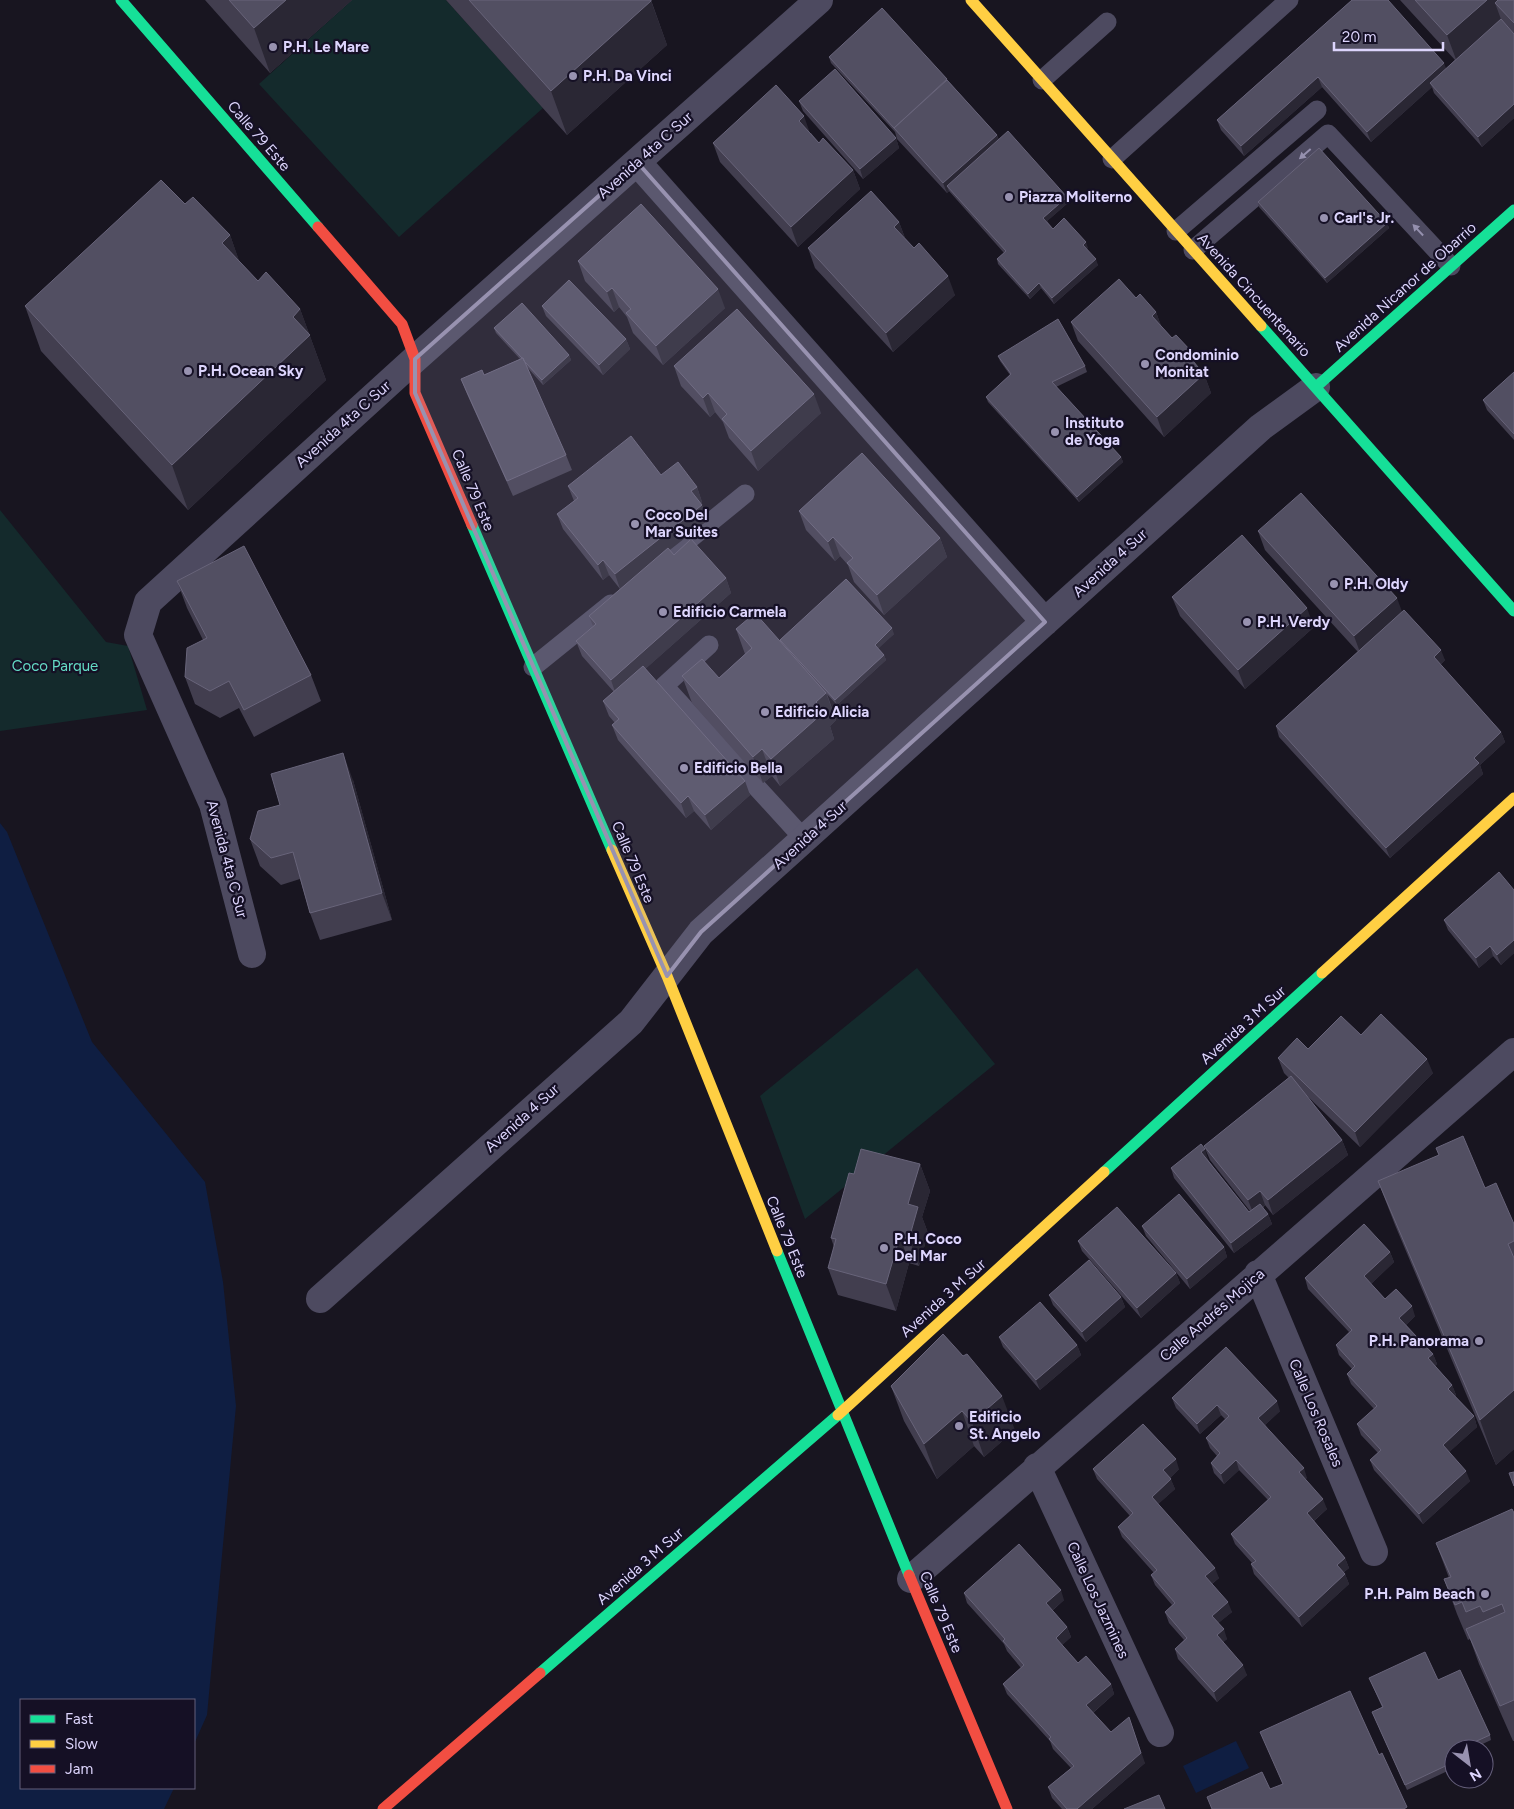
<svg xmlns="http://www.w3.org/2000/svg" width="1514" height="1809" viewBox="0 0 1514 1809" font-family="Figtree,sans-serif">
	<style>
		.green { fill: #142a2c }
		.water { fill: #0f1e42 }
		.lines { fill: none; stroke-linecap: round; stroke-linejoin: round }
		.lane { stroke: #4d4a60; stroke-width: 19 }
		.street { stroke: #4d4a60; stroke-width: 28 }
		.fast { stroke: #16e098; stroke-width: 11 }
		.slow { stroke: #ffcf43; stroke-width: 11 }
		.jam { stroke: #f24e42; stroke-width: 11 }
		.wall { fill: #423e4f }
		.shaded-wall { fill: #2a2734 }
		.building { fill: #524f62; stroke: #68647a }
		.oneway { fill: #9590ae }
		.marked { fill: #9892b0; fill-opacity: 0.2; stroke: #9892b0; stroke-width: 4; stroke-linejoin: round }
		.poi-dot { fill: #9892b0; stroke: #151025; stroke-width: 2 }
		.labels { text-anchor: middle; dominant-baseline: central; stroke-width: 4.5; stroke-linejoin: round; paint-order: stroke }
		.poi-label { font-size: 15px; font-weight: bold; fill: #ddd5fd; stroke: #151025; text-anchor: start }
		.street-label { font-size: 15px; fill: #ddd5fd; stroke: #151025 }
		.park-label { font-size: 15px; fill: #64dbc5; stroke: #151025 }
	</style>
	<rect width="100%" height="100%" fill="#181520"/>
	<path class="green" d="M352 0H446L543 108 399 237 259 84Z
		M0 510 106 642 128 646 147 710 0 731Z
		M917 968 995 1064 805 1219 760 1096Z"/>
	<path class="water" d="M0 823 7 832 92 1042 205 1182 223 1282 236 1406 207 1715 194 1744V1700H21V1788H174L164 1809H0Z
		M1236 1741 1249 1768 1196 1793 1183 1766Z"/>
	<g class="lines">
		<path class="lane" d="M1042 80 1107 22
			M1112 159 1289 0
			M1176 231 1317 110
			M1193 250 1328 134 1451 266
			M653 569 745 494
			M709 645 664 686 805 840
			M533 667 611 604"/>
		<path class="street" d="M637 162 1045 622
			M252 954 213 804 138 635 148 602 415 359 819 0
			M1258 1274 1374 1552
			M320 1299 631 1022 701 932 1261 427 1316 387
			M1037 1467 1160 1733
			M911 1579 1514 1052"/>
		<path class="fast" d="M121 0 318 227
			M1261 326 1514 611
			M1316 387 1514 210
			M472 525 612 850
			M1104 1172 1322 973
			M777 1251 909 1575
			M540 1673 838 1415"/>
		<path class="slow" d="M971 0 1261 326
			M612 850 667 976 777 1251
			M1322 973 1514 798
			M838 1415 1104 1172"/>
		<path class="jam" d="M318 227 402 324 415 359V393L472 525
			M909 1575 1007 1809
			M383 1809 540 1673"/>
	</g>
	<path class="wall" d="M205 0H352L270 73Z
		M446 0H651L667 45 567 135Z
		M1352 0 1446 69 1455 60 1400 0H1514V118L1482 147 1434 93 1432 87 1371 142 1322 87 1244 156 1221 130 1217 120Z
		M829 57 947 79 948 81 997 135 999 140 1069 202 1047 221 1053 229 1088 248 1086 249 1098 265 1054 304 1041 288 1030 299 998 264 997 259 1004 253 949 191 947 193 897 139 895 132 831 63Z
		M799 101 896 138 899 148 863 179 803 111Z
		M811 133 819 143 853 170 860 189 798 247 720 162 713 143Z
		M1258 202 1387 223 1389 228 1327 283 1259 207Z
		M185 204 230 235 239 261 258 281 300 309 326 380 188 510 41 351 25 306Z
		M899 222 905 238 955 295 893 352 815 268 808 248Z
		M578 261 725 308 663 365 633 333 627 317 619 307 614 312 585 281Z
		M1136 298 1156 312 1161 326 1172 338 1191 351 1195 364 1204 374 1211 393 1164 437 1078 341 1071 322Z
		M542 306 626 339 630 349 603 375 546 316Z
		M494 328 569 355 571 360 543 385 527 367 566 455 572 470 513 496 467 394 461 379 484 375 520 359 496 333Z
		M998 356 1085 366 1087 372 1056 387 1121 457 1123 462 1079 502 988 402 986 397 1010 375 1000 361Z
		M674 366 821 413 758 471 729 438 723 422 715 412 710 417 681 386Z
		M1514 372V440L1487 410 1483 400Z
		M661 475 697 487 702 502 701 503 708 520 669 550 674 555 726 578 731 593 645 669 750 795 711 830 694 811 686 818 618 740 612 725 615 723 609 716 603 701 614 692 582 656 576 641 593 626 589 616 620 589 609 575 603 580 563 529 557 514 574 501 568 486Z
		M799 511 940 538 947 557 884 615 854 582 848 565 840 556 835 561 806 530Z
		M1258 531 1402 612 1445 660 1440 665 1501 732 1505 742 1480 765 1483 774 1390 858 1279 737 1276 726 1358 652 1265 550Z
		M177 581 311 675 321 701 254 737 239 708 220 718 195 704 185 677 203 640 187 608Z
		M1172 597 1314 627 1245 689 1180 616Z
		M736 629 780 641 894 634 878 648 884 655 886 660 837 705 827 694 836 720 830 726 834 739 780 786 772 776 763 783 692 703 682 676 719 678 745 654Z
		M353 780 392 920 320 940 310 913 300 879 281 885 260 866 250 839 280 805Z
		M1514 890V953L1501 965 1493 956 1479 968 1448 930 1444 920Z
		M1361 1035 1433 1073 1360 1147 1303 1092 1342 1140 1348 1155 1273 1215 1265 1205 1263 1208 1268 1214 1272 1224 1234 1253 1174 1178 1171 1168 1208 1159V1160L1249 1212 1250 1211 1210 1160 1204 1146 1289 1078 1284 1073 1278 1058Z
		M920 1164 930 1191 922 1217 928 1233 919 1266 909 1263 896 1311 838 1295 828 1268 834 1247 831 1238 854 1174Z
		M1378 1181 1485 1188 1514 1224V1449L1496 1465 1395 1225Z
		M1142 1226 1224 1247 1227 1257 1190 1289 1146 1236Z
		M1078 1241 1176 1273 1180 1283 1141 1318 1082 1251Z
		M1390 1252 1394 1262 1371 1284 1385 1299 1415 1316 1406 1325 1433 1354 1437 1364 1435 1366 1452 1385 1456 1395 1455 1396 1474 1416 1477 1427 1449 1452 1470 1481 1423 1524 1374 1470 1370 1460 1378 1453 1361 1435 1357 1424 1374 1409 1351 1384 1347 1374 1352 1369 1339 1355 1336 1345 1349 1332 1308 1289 1305 1278Z
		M1049 1295 1121 1297 1125 1307 1086 1342 1053 1305Z
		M999 1337 1077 1345 1081 1355 1040 1390 1003 1347Z
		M963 1356 1015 1430 984 1457 974 1446 937 1479 904 1421 891 1386Z
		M1172 1398 1280 1411 1265 1425 1307 1478 1305 1479 1327 1509 1314 1521 1345 1558 1349 1568 1343 1573 1345 1574 1349 1584 1302 1627 1254 1574 1251 1564 1252 1563 1235 1544 1231 1534 1268 1500 1239 1470 1224 1484 1214 1473 1211 1463 1217 1456 1210 1448 1206 1438 1225 1419 1221 1415 1200 1434 1176 1408Z
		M1093 1469H1179L1170 1478 1175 1489 1158 1504 1219 1578 1212 1584 1232 1612 1218 1623 1227 1639 1223 1642 1247 1675 1217 1702 1178 1659 1175 1649 1184 1640 1169 1623 1165 1612 1172 1605 1155 1585 1151 1575 1154 1573 1122 1537 1118 1527 1130 1516 1097 1479Z
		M1514 1513V1741H1513L1479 1664 1470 1639 1468 1640 1457 1614 1444 1579 1449 1578 1436 1543Z
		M964 1593 1064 1600 1052 1611 1067 1627 1071 1637 1062 1645 1078 1663 1111 1684 1114 1694 1093 1713 1111 1732 1145 1763 1092 1809H1062L1052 1798 1048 1787 1071 1768 1053 1749 1050 1741 1007 1694 1003 1684 1021 1668 1007 1651 1004 1644 967 1603Z
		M1369 1678 1438 1680 1490 1735 1491 1740 1472 1749H1454V1768L1407 1790 1372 1712 1382 1707Z"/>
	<path class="shaded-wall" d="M286 0H352L270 73 254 28Z
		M1487 0H1514L1495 3 1502 22 1457 62 1447 35Z
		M651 1 667 45 567 135 551 91Z
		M1444 63 1448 73 1430 83 1432 87 1371 142 1367 132Z
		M1318 77 1322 87 1244 156 1241 146Z
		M1514 104V118L1482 147 1478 137Z
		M804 116 811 136 799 121Z
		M997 135 1000 145 947 186 949 191 947 193 943 183Z
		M896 138 899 148 863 179 860 169Z
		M853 170 860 189 798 247 791 227Z
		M1067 197 1069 202 1045 223 1043 218Z
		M899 222 906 241 894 227Z
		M1387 223 1389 228 1327 283 1325 278Z
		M230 235 246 280 222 243Z
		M1086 242 1088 248 1085 250 1083 245Z
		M1096 259 1098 265 1054 304 1052 298Z
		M948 276 955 295 893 352 886 333Z
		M1039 283 1041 288 1030 299 1028 294Z
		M612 288 619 307 614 312 607 292Z
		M718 289 725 308 663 365 656 346Z
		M300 309 326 380 188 510 172 465 293 317Z
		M1156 312 1163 331 1152 316Z
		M626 339 630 349 603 375 599 365Z
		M1191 351 1198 370 1187 354Z
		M569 355 571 360 543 385 542 380Z
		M1204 374 1211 393 1164 437 1157 417Z
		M708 393 715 412 710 417 703 398Z
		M814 394 821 413 758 471 751 451Z
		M1121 457 1123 462 1079 502 1077 497Z
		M697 487 702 502 697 506 691 491Z
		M702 505 708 520 620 589 615 574Z
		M833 537 840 556 835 561 828 542Z
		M940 538 947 557 884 615 877 595Z
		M603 560 609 575 603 580 598 565Z
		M726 578 731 593 616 695 611 680Z
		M1397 598 1404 617 1361 655 1354 636Z
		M1307 608 1314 627 1245 689 1238 670Z
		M892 628 894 634 877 650 875 645Z
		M1441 650 1445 660 1437 668 1434 657Z
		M884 655 886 660 837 705 835 700Z
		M826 693 836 720 830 726 834 739 780 786 771 759 816 702Z
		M1501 732 1505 742 1480 765 1483 774 1390 858 1386 848 1474 758Z
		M762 749 772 776 763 783 753 757Z
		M343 753 353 780 392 920 382 893Z
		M745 781 750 795 711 830 705 815Z
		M688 796 694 811 686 818 681 803Z
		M1514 940V953L1501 965 1497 955Z
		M1490 946 1493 956 1479 968 1476 958Z
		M1427 1059 1433 1073 1360 1147 1355 1132Z
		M1342 1140 1348 1155 1273 1215 1268 1200Z
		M1205 1149 1208 1159 1205 1162 1201 1152Z
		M920 1164 930 1191 922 1217 928 1233 919 1266 909 1239 908 1204Z
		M1260 1191 1265 1205 1254 1215 1248 1200Z
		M1268 1214 1272 1224 1234 1253 1231 1243Z
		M900 1236 909 1263 896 1311 886 1284Z
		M1224 1247 1227 1257 1190 1289 1187 1279Z
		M1390 1252 1394 1262 1368 1287 1364 1276Z
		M1176 1273 1180 1283 1141 1318 1137 1308Z
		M1121 1297 1125 1307 1086 1342 1082 1332Z
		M1412 1306 1415 1316 1403 1328 1399 1318Z
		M1077 1345 1081 1355 1040 1390 1036 1380Z
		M1433 1354 1437 1364 1432 1369 1428 1358Z
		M1452 1385 1456 1395 1452 1399 1448 1389Z
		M1514 1390V1449L1496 1465 1480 1420Z
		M1002 1396 1015 1430 984 1457 972 1422Z
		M1277 1401 1280 1411 1262 1428 1258 1418Z
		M1217 1405 1221 1415 1200 1434 1197 1424Z
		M962 1411 974 1446 937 1479 924 1444Z
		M1474 1416 1477 1427 1446 1455 1443 1445Z
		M1176 1459 1179 1469 1167 1481 1163 1470Z
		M1236 1460 1239 1470 1224 1484 1221 1474Z
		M1304 1468 1307 1478 1302 1482 1299 1472Z
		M1466 1471 1470 1481 1423 1524 1419 1514Z
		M1171 1479 1175 1489 1155 1507 1152 1497Z
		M1323 1499 1327 1509 1311 1523 1307 1513Z
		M1345 1558 1349 1568 1340 1575 1337 1565Z
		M1215 1568 1219 1578 1209 1586 1205 1576Z
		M1345 1574 1349 1584 1302 1627 1299 1617Z
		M1061 1590 1064 1600 1049 1613 1046 1603Z
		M1228 1602 1232 1612 1215 1626 1212 1616Z
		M1067 1627 1071 1637 1059 1648 1056 1638Z
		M1224 1629 1227 1639 1220 1645 1217 1635Z
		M1243 1665 1247 1675 1217 1702 1214 1692Z
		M1111 1684 1114 1694 1090 1715 1086 1705Z
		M1129 1717 1145 1763 1092 1809H1077Z"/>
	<path class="building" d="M229 0H286L254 28Z
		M469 0H651V1L551 91Z
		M1352 0H1388L1444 63 1367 132 1318 77 1241 146 1217 120Z
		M1415 0H1487L1447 35Z
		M1498 0H1514V23L1495 3Z
		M882 8 947 79 894 128 829 57Z
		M1501 19 1514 34V104L1478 137 1430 83Z
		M835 69 896 138 860 169 799 101Z
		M947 80 997 135 943 183 894 128Z
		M776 85 804 116 799 121 819 143 823 138 853 170 791 227 713 143Z
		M1008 131 1067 197 1043 218 1053 229 1064 218 1086 242 1083 245 1096 259 1052 298 1039 283 1028 294 997 259 1006 251 947 186Z
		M1319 148 1387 223 1325 278 1258 202Z
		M161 180 185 204 193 197 230 235 222 243 258 281 266 272 300 309 293 317 310 335 172 465 25 306Z
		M871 191 899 222 894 227 914 248 919 243 948 276 886 333 808 248Z
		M641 204 718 289 656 346 626 313 631 309 612 288 607 292 578 261Z
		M1119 279 1136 298 1140 294 1156 312 1152 316 1172 338 1176 335 1191 351 1187 354 1204 374 1157 417 1071 322Z
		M569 280 626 339 599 365 542 306Z
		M522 303 569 355 542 380 524 361 523 358H522L494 328Z
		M737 309 814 394 751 451 722 419 727 414 708 393 703 398 674 366Z
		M1058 319 1085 366 1052 382 1121 457 1077 497 986 397 1011 374 998 356Z
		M523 358 566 455 507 481 461 379 482 370 484 375Z
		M1514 372V434L1483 400Z
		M631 436 661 475 678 462 697 487 691 491 702 505 615 574 603 560 598 565 557 514 578 498 568 486Z
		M862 453 940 538 877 595 847 563 853 558 833 537 828 542 799 511Z
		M1301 493 1397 598 1354 636 1258 531Z
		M1242 535 1307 608 1238 670 1172 597Z
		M691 539 726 578 611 680 576 641 596 624 589 616 668 548 674 555Z
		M244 546 311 675 244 710 229 681 210 691 185 677 187 648 207 638 177 581Z
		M846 579 892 628 875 645 884 655 835 700 780 640Z
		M1404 610 1441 650 1434 657 1501 732 1474 758 1479 763 1386 848 1276 726Z
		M755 613 826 693 816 702 824 712 771 759 762 749 753 757 682 676 702 659 719 678 752 648 736 629Z
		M643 666 745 781 705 815 688 796 681 803 612 725 619 719 603 701Z
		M343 753 382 893 310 913 293 852 271 858 250 839 258 811 280 805 271 774Z
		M1499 872 1514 890V940L1497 955 1490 946 1476 958 1444 920Z
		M1381 1014 1427 1059 1355 1132 1278 1058 1297 1038 1308 1049 1341 1016 1361 1035Z
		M1291 1076 1342 1140 1268 1200 1260 1191 1248 1200 1204 1146Z
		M1463 1136 1485 1188 1496 1183 1514 1224V1241L1508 1244 1514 1258V1390L1480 1420 1378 1181 1439 1155 1436 1148Z
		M1201 1144 1205 1149 1201 1152 1249 1212 1260 1204 1268 1214 1231 1243 1171 1168Z
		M861 1149 920 1164 908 1204 918 1207 909 1239 900 1236 886 1284 828 1268 836 1239 831 1238 849 1173 854 1174Z
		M1179 1194 1224 1247 1187 1279 1142 1226Z
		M1117 1207 1176 1273 1137 1308 1078 1241Z
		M1364 1224 1390 1252 1364 1276 1385 1299 1396 1289 1412 1306 1399 1318 1433 1354 1428 1358 1452 1385 1448 1389 1474 1416 1443 1445 1466 1471 1419 1514 1370 1460 1381 1450 1357 1424 1377 1406 1347 1374 1355 1366 1336 1345 1352 1330 1305 1278Z
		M1089 1260 1121 1297 1082 1332 1049 1295Z
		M1040 1302 1077 1345 1036 1380 999 1337Z
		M943 1334 963 1356 967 1354 1002 1396 972 1422 962 1411 924 1444 891 1386Z
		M1226 1347 1277 1401 1258 1418 1304 1468 1299 1472 1323 1499 1307 1513 1345 1558 1337 1565 1345 1574 1299 1617 1251 1564 1256 1561 1231 1534 1271 1497 1236 1460 1221 1474 1211 1463 1220 1453 1206 1438 1229 1416 1217 1405 1197 1424 1172 1398Z
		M1143 1424 1176 1459 1163 1470 1171 1479 1152 1497 1215 1568 1205 1576 1228 1602 1212 1616 1224 1629 1217 1635 1243 1665 1214 1692 1175 1649 1187 1638 1165 1612 1175 1603 1151 1575 1157 1570 1118 1527 1133 1513 1093 1469Z
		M1514 1472V1486L1509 1473Z
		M1512 1509 1514 1513V1700L1500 1706 1466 1629 1505 1612 1502 1604 1483 1612 1480 1606 1466 1612 1462 1602 1455 1605 1444 1579 1451 1577 1436 1543Z
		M1019 1544 1061 1590 1046 1603 1067 1627 1056 1638 1078 1663 1086 1656 1111 1684 1086 1705 1111 1732 1129 1717 1141 1753 1077 1809H1067L1048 1787 1074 1766 1049 1739 1051 1737 1003 1684 1024 1665 1003 1641 1005 1639 964 1593Z
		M1425 1652 1438 1680 1460 1670 1490 1735 1459 1749H1454V1762L1405 1785 1372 1712 1383 1707 1369 1678Z
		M1350 1691 1379 1755 1382 1753 1407 1807 1404 1809H1212L1207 1797 1262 1772 1270 1789 1283 1784 1260 1732Z
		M1159 1795 1165 1809H1124Z"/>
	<defs><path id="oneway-solid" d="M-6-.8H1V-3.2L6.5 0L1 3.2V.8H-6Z" transform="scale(1.25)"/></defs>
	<g class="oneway">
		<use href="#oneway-solid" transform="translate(1305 154) rotate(139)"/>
		<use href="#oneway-solid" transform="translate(1418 230) rotate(-133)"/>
	</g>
	<path class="marked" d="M637 162 1045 622 701 932 667 976 415 393V359Z"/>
	<g class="poi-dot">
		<circle cx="273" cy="47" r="5"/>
		<circle cx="573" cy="76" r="5"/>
		<circle cx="1009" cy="197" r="5"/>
		<circle cx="1324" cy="218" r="5"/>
		<circle cx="1145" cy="364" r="5"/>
		<circle cx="188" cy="371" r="5"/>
		<circle cx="1055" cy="432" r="5"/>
		<circle cx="635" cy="524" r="5"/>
		<circle cx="1334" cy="584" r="5"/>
		<circle cx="663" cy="612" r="5"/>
		<circle cx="1247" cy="622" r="5"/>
		<circle cx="765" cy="712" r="5"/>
		<circle cx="684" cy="768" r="5"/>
		<circle cx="884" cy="1248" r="5"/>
		<circle cx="1479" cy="1341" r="5"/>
		<circle cx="959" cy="1426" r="5"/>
		<circle cx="1485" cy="1594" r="5"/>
	</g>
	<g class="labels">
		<g class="poi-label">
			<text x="283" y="47">P.H. Le Mare</text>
			<text x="583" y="76">P.H. Da Vinci</text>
			<text x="1019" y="197">Piazza Moliterno</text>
			<text x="1334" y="218">Carl's Jr.</text>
			<text x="1155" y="355">Condominio<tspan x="1155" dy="17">Monitat</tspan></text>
			<text x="198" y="371">P.H. Ocean Sky</text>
			<text x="1065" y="423">Instituto<tspan x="1065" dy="17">de Yoga</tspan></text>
			<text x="645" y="515">Coco Del<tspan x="645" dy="17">Mar Suites</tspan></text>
			<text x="1344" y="584">P.H. Oldy</text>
			<text x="673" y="612">Edificio Carmela</text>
			<text x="1257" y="622">P.H. Verdy</text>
			<text x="775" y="712">Edificio Alicia</text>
			<text x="694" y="768">Edificio Bella</text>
			<text x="894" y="1239">P.H. Coco<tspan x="894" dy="17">Del Mar</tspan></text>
			<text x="1469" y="1341" text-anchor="end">P.H. Panorama</text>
			<text x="969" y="1417">Edificio<tspan x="969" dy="17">St. Angelo</tspan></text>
			<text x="1475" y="1594" text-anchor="end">P.H. Palm Beach</text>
		</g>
		<g class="street-label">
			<text transform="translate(259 136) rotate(49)">Calle 79 Este</text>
			<text transform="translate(645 155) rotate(-42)">Avenida 4ta C Sur</text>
			<text transform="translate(1405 287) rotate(-42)">Avenida Nicanor de Obarrio</text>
			<text transform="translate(1254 295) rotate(48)">Avenida Cincuentenario</text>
			<text transform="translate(343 424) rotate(-42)">Avenida 4ta C Sur</text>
			<text transform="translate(473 490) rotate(67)">Calle 79 Este</text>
			<text transform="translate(1110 563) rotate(-42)">Avenida 4 Sur</text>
			<text transform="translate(810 835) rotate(-42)">Avenida 4 Sur</text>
			<text transform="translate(227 859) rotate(75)">Avenida 4ta C Sur</text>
			<text transform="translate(633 862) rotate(67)">Calle 79 Este</text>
			<text transform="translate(1243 1025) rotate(-42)">Avenida 3 M Sur</text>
			<text transform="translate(522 1118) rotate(-42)">Avenida 4 Sur</text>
			<text transform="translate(787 1237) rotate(68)">Calle 79 Este</text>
			<text transform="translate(943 1298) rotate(-42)">Avenida 3 M Sur</text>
			<text transform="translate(1212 1315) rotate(-41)">Calle Andrés Mojica</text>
			<text transform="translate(1316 1413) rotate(67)">Calle Los Rosales</text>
			<text transform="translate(640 1566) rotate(-41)">Avenida 3 M Sur</text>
			<text transform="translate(1098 1600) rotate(65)">Calle Los Jazmines</text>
			<text transform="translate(941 1612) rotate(67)">Calle 79 Este</text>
		</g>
		<g class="park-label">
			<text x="55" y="666">Coco Parque</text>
		</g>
	</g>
	<rect x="20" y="1699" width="175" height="90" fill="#151025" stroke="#655f7b"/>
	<rect x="30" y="1715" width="25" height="8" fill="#16e098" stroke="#655f7b"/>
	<text x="65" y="1724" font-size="15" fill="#ddd5fd">Fast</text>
	<rect x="30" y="1740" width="25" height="8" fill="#ffcf43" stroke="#655f7b"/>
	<text x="65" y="1749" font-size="15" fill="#ddd5fd">Slow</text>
	<rect x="30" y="1765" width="25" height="8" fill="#f24e42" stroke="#655f7b"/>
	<text x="65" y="1774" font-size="15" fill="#ddd5fd">Jam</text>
	<g transform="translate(1469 1764) rotate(149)"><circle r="24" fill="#151025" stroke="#655f7b"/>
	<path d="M0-4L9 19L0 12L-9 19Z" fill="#9892b0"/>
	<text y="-8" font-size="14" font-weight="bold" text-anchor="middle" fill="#ddd5fd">N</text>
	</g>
	<path d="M1334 42v8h109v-8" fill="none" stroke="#ddd5fd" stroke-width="2.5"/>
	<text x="1342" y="42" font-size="15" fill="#ddd5fd" stroke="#151025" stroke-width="4" paint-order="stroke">20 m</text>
</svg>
